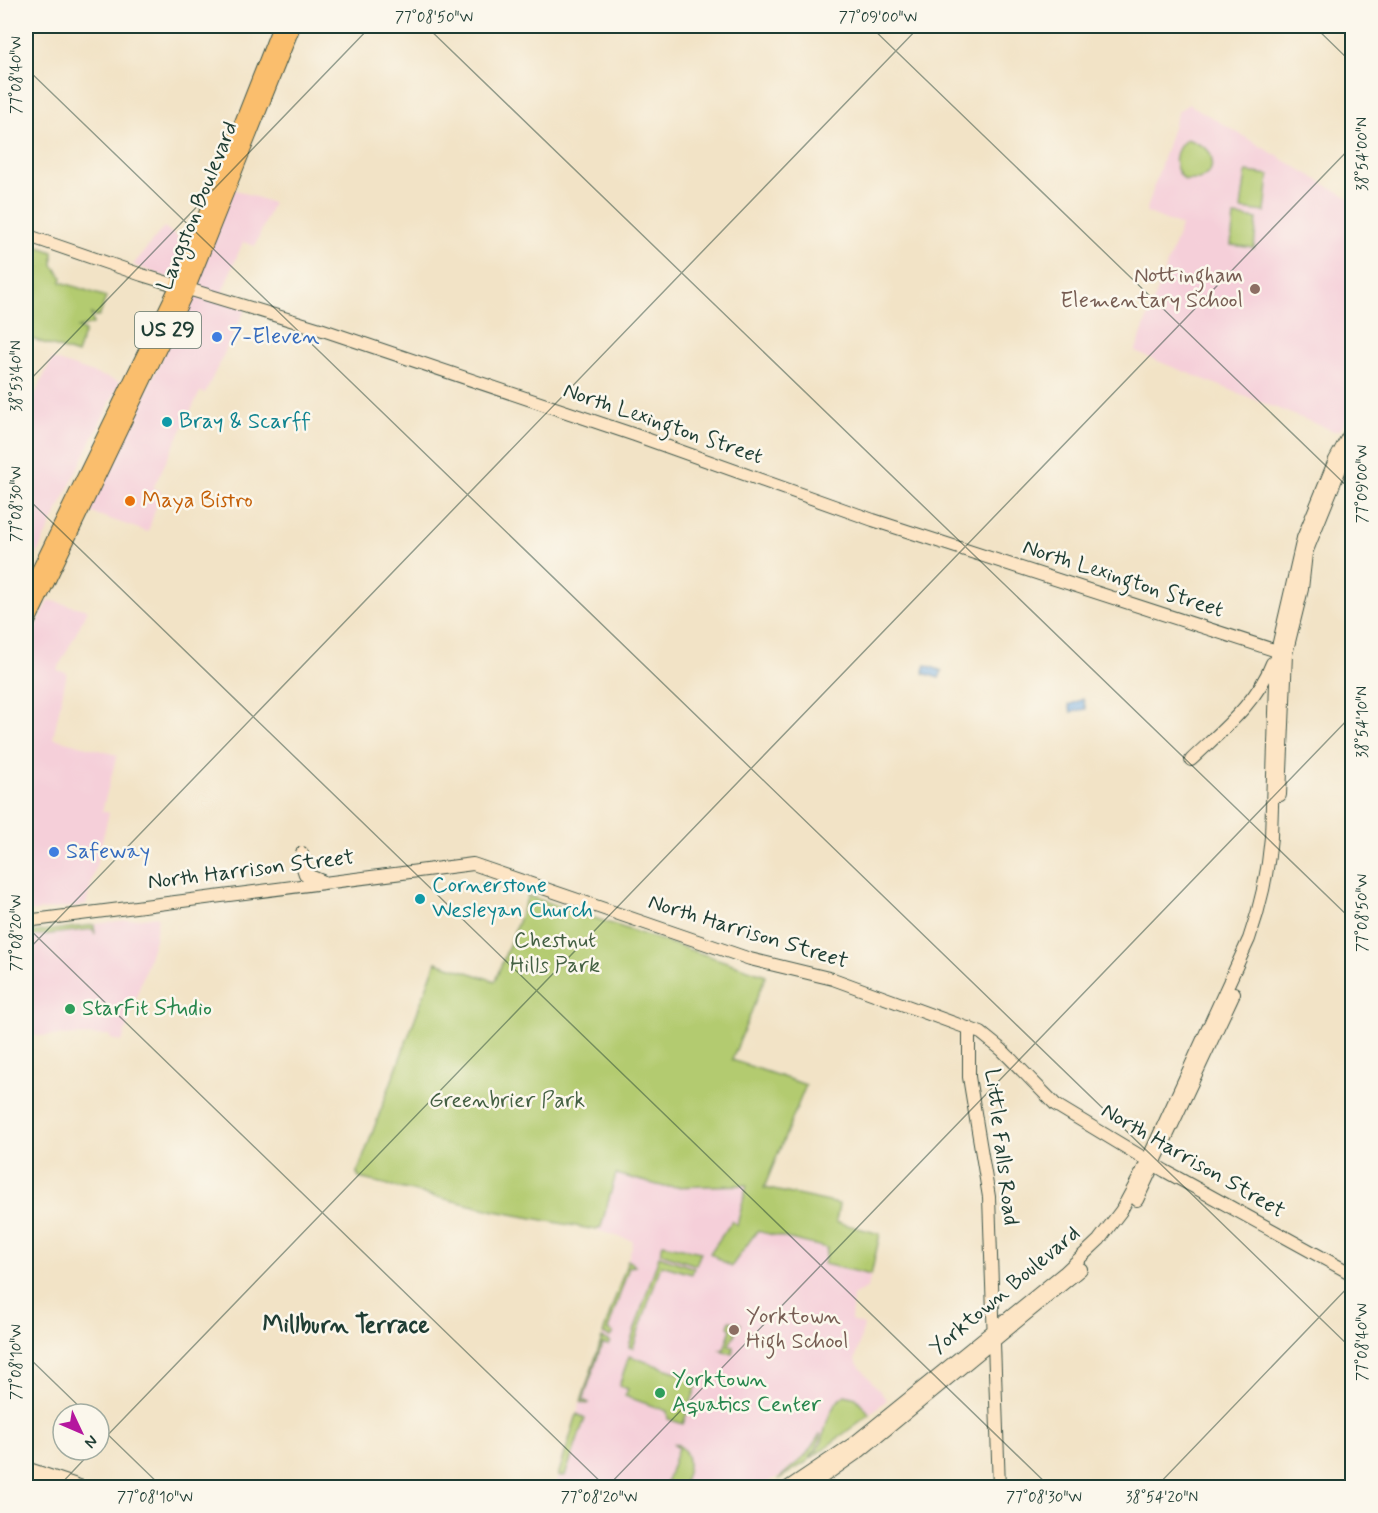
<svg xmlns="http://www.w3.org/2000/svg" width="1378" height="1513" viewBox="0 0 1378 1513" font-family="Mynerve,sans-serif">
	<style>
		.built { fill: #f5cfd9 }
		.green { fill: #b3cb70; stroke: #698452; stroke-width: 1.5 }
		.water { fill: #6fa8df; stroke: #47728a; stroke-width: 1.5 }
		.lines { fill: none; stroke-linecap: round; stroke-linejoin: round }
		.secondary-casing { stroke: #3f564a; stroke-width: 14 }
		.primary-casing { stroke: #3f564a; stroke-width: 16 }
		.secondary { stroke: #fde5c5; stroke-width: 12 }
		.primary { stroke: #fabe6d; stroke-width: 14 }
		.ticks { fill: none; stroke: #1f3d34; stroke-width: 1.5; stroke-opacity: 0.45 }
		.education-dot { fill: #8d6e63; stroke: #fbf7ec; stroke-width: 2 }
		.shop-dot { fill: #3f7fe0; stroke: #fbf7ec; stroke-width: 2 }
		.culture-dot { fill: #0f9aa8; stroke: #fbf7ec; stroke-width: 2 }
		.food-dot { fill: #e8710a; stroke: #fbf7ec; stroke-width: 2 }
		.leisure-dot { fill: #2e9e5b; stroke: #fbf7ec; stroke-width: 2 }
		.labels { text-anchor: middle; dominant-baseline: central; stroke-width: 5; stroke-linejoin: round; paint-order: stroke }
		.shield { fill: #fbf7ec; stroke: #61756b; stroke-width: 1.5 }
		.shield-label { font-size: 21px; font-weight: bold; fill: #1f3d34 }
		.street-label { font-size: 22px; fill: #1f3d34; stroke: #fbf7ec }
		.education-label { font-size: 22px; fill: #785e54; stroke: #fbf7ec; text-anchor: end }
		.shop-label { font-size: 22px; fill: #366cbe; stroke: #fbf7ec; text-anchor: start }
		.culture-label { font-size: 22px; fill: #0d838f; stroke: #fbf7ec; text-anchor: start }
		.food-label { font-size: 22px; fill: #c56008; stroke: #fbf7ec; text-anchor: start }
		.park-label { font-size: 22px; fill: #446043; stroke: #fbf7ec }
		.leisure-label { font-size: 22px; fill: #27864d; stroke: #fbf7ec; text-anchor: start }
		.neighbourhood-label { font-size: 24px; font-weight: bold; fill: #1f3d34; stroke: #fbf7ec }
		.neatline { fill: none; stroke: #1f3d34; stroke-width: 2 }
		.ticks-label { font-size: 15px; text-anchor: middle; fill: #1f3d34 }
	</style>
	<rect width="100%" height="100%" fill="#fbf7ec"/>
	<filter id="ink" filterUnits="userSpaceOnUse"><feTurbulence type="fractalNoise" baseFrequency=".0167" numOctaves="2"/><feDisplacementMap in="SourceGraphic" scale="12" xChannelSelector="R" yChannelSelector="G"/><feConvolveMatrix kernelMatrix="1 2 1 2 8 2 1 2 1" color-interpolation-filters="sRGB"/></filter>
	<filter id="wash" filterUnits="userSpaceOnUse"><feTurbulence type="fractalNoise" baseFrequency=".008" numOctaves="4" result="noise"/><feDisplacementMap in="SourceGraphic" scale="24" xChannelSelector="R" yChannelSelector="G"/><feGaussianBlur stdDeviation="1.35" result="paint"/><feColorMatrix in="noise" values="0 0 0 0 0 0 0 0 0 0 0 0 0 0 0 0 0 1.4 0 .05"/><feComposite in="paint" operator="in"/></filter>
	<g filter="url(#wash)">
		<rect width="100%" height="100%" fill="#f2e3c6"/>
		<path class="built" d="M1189 104 1352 200V411L1340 430 1334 431 1135 352 1181 226 1146 212 1178 111Z
			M233 189 273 203 255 246 243 242 221 295 248 304 205 393 200 392 153 488 161 491 148 532 89 512 194 290Z
			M164 227 187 244 172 279 133 265Z
			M52 359 120 382 26 576V413Z
			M49 600 88 610 57 670 67 673 53 738 117 755 102 811 109 813 86 905 26 912V648Z
			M158 916 155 939 122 1042 111 1039 109 1035 26 1036V933Z
			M616 1174 665 1187 748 1185 737 1225 732 1222 731 1267 756 1231 827 1249 824 1264 871 1275 868 1287 853 1296 851 1321 864 1325 855 1361 887 1400 812 1459 759 1487 557 1488 560 1464 632 1247 633 1241 596 1230 601 1227Z"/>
		<path class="green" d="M1187 139C1204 146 1217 150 1210 172L1199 180H1185C1171 168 1173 150 1187 139Z
			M1246 172 1269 175 1265 212 1241 209Z
			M1234 216 1257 219 1254 248 1231 245Z
			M26 242 53 252V265L62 277 61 282 106 297 100 315 96 317 91 314 93 324 78 328 85 331 77 354 26 337Z
			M528 896 766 975 732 1060 806 1085 764 1188 839 1204 836 1222 880 1234 871 1275 824 1264 827 1248 757 1231 731 1267 710 1253 732 1221 737 1225 747 1185 665 1187 616 1174 601 1227 596 1230 495 1211 359 1178 357 1174 436 962 495 981Z
			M94 925 95 934 93 929 26 937V933Z
			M663 1244 701 1252 696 1265 660 1253Z
			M659 1256 694 1268 692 1274 661 1265 633 1348 629 1347Z
			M628 1260 635 1266 629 1267 608 1330 613 1333 610 1337 603 1334Z
			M730 1321 741 1324 739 1328 735 1327V1334L729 1345 734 1347 732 1354 720 1350 724 1349 731 1329 728 1327Z
			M602 1338 610 1342 608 1345 602 1344 583 1400 589 1403 587 1404 581 1402Z
			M629 1356 699 1380 683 1424 668 1419 667 1411 625 1396 628 1389 619 1386Z
			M845 1395 856 1398 870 1414 810 1459C814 1452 822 1445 823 1438 826 1423 831 1404 845 1395Z
			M577 1414 585 1418 565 1476H558Z
			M820 1434 821 1438 808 1461 778 1479 806 1455Z
			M673 1443C694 1450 689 1471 682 1487H665L678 1448Z"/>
		<path class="water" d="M926 665 942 671 939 678 923 673Z
			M1083 699 1086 709 1071 712 1069 705Z"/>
	</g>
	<g filter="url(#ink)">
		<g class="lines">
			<defs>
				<path id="secondary" d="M26 235 142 275 320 329 635 435 873 520 1286 654
					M1191 760C1221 731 1257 703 1272 663
					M1280 795 1286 654 1302 589 1306 553 1342 464 1344 447
					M302 853 301 862 305 874 322 881
					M26 921 473 864 750 959 833 979 981 1033 1002 1050 1056 1105 1165 1171 1352 1274
					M969 1028V1077L989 1197 999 1488
					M1137 1200 1234 993
					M26 1468 85 1488
					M26 1479 53 1488
					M787 1488 854 1443 1064 1273 1099 1240 1121 1211 1142 1172 1249 939C1261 905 1268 873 1271 837L1277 651 1303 538 1335 460 1352 429
					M807 1488 860 1451 1081 1269"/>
				<path id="primary" d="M26 597 178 285 280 26
					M26 626 188 288 293 26"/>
			</defs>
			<use href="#secondary" class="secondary-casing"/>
			<use href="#primary" class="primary-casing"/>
			<use href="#secondary" class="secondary"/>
			<use href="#primary" class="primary"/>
		</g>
	</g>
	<path class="ticks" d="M426 26 1352 920M870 26 1352 491M1314 26 1352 63M26 68 1352 1349M26 384 371 26M26 497 1051 1488M26 926 607 1488M26 952 920 26M26 1355 87 1414M99 1426 163 1488M99 1444 1352 146M57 1488 93 1450M606 1488 1352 715M1155 1488 1352 1283"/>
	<g class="education-dot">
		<circle cx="1255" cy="289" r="6"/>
		<circle cx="734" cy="1330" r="6"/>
	</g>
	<g class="shop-dot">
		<circle cx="217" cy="337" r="6"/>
		<circle cx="54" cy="852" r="6"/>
	</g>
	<g class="culture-dot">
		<circle cx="167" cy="422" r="6"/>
		<circle cx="420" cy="899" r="6"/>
	</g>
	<circle class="food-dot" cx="130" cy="501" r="6"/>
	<g class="leisure-dot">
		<circle cx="70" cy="1009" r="6"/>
		<circle cx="660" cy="1393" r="6"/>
	</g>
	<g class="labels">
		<rect class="shield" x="135" y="312" width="66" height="36" rx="4.5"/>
		<g class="shield-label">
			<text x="168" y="330">US 29</text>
		</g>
		<g class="street-label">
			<text transform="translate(198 206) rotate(-68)">Langston Boulevard</text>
			<text transform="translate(663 424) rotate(19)">North Lexington Street</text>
			<text transform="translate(1123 579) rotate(18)">North Lexington Street</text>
			<text transform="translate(251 870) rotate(-7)">North Harrison Street</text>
			<text transform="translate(748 932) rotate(17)">North Harrison Street</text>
			<text transform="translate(1001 1147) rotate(83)">Little Falls Road</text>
			<text transform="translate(1193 1161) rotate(30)">North Harrison Street</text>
			<text transform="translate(1005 1291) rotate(-40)">Yorktown Boulevard</text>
		</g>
		<g class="education-label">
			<text x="1243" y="276">Nottingham<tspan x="1243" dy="25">Elementary School</tspan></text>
			<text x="746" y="1317" text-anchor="start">Yorktown<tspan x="746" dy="25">High School</tspan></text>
		</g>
		<g class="shop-label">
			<text x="229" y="337">7-Eleven</text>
			<text x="66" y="852">Safeway</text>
		</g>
		<g class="culture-label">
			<text x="179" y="422">Bray &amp; Scarff</text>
			<text x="432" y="886">Cornerstone<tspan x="432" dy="25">Wesleyan Church</tspan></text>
		</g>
		<g class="food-label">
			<text x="142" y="501">Maya Bistro</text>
		</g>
		<g class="park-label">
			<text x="555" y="941">Chestnut<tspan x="555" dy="25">Hills Park</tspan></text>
			<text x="507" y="1101">Greenbrier Park</text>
		</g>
		<g class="leisure-label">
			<text x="82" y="1009">StarFit Studio</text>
			<text x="672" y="1380">Yorktown<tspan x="672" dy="25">Aquatics Center</tspan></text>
		</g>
		<g class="neighbourhood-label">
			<text x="346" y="1325">Millburn Terrace</text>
		</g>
	</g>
	<rect width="1378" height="1513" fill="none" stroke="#fbf7ec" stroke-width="66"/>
	<g transform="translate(81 1432) rotate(134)"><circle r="28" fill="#fbf7ec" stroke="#a3ada2" stroke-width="1.5"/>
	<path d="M0-4.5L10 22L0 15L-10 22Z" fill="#b5179e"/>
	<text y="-9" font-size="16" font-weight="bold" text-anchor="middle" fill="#1f3d34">N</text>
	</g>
	<rect x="33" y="33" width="1312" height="1447" class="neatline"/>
	<g class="ticks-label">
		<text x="434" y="22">77°08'50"W</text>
		<text x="878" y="22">77°09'00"W</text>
		<text transform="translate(16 75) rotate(-90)" y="5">77°08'40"W</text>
		<text transform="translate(1362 154) rotate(-90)" y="5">38°54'00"N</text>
		<text transform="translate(16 376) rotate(-90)" y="5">38°53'40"N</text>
		<text transform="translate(1362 484) rotate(-90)" y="5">77°09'00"W</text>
		<text transform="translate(16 504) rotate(-90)" y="5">77°08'30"W</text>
		<text transform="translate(1362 722) rotate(-90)" y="5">38°54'10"N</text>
		<text transform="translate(1362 913) rotate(-90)" y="5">77°08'50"W</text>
		<text transform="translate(16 933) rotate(-90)" y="5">77°08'20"W</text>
		<text transform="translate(1362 1342) rotate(-90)" y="5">77°08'40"W</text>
		<text transform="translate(16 1362) rotate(-90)" y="5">77°08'10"W</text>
		<text x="155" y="1502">77°08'10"W</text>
		<text x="599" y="1502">77°08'20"W</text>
		<text x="1044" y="1502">77°08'30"W</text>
		<text x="1162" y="1502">38°54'20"N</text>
	</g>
</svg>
